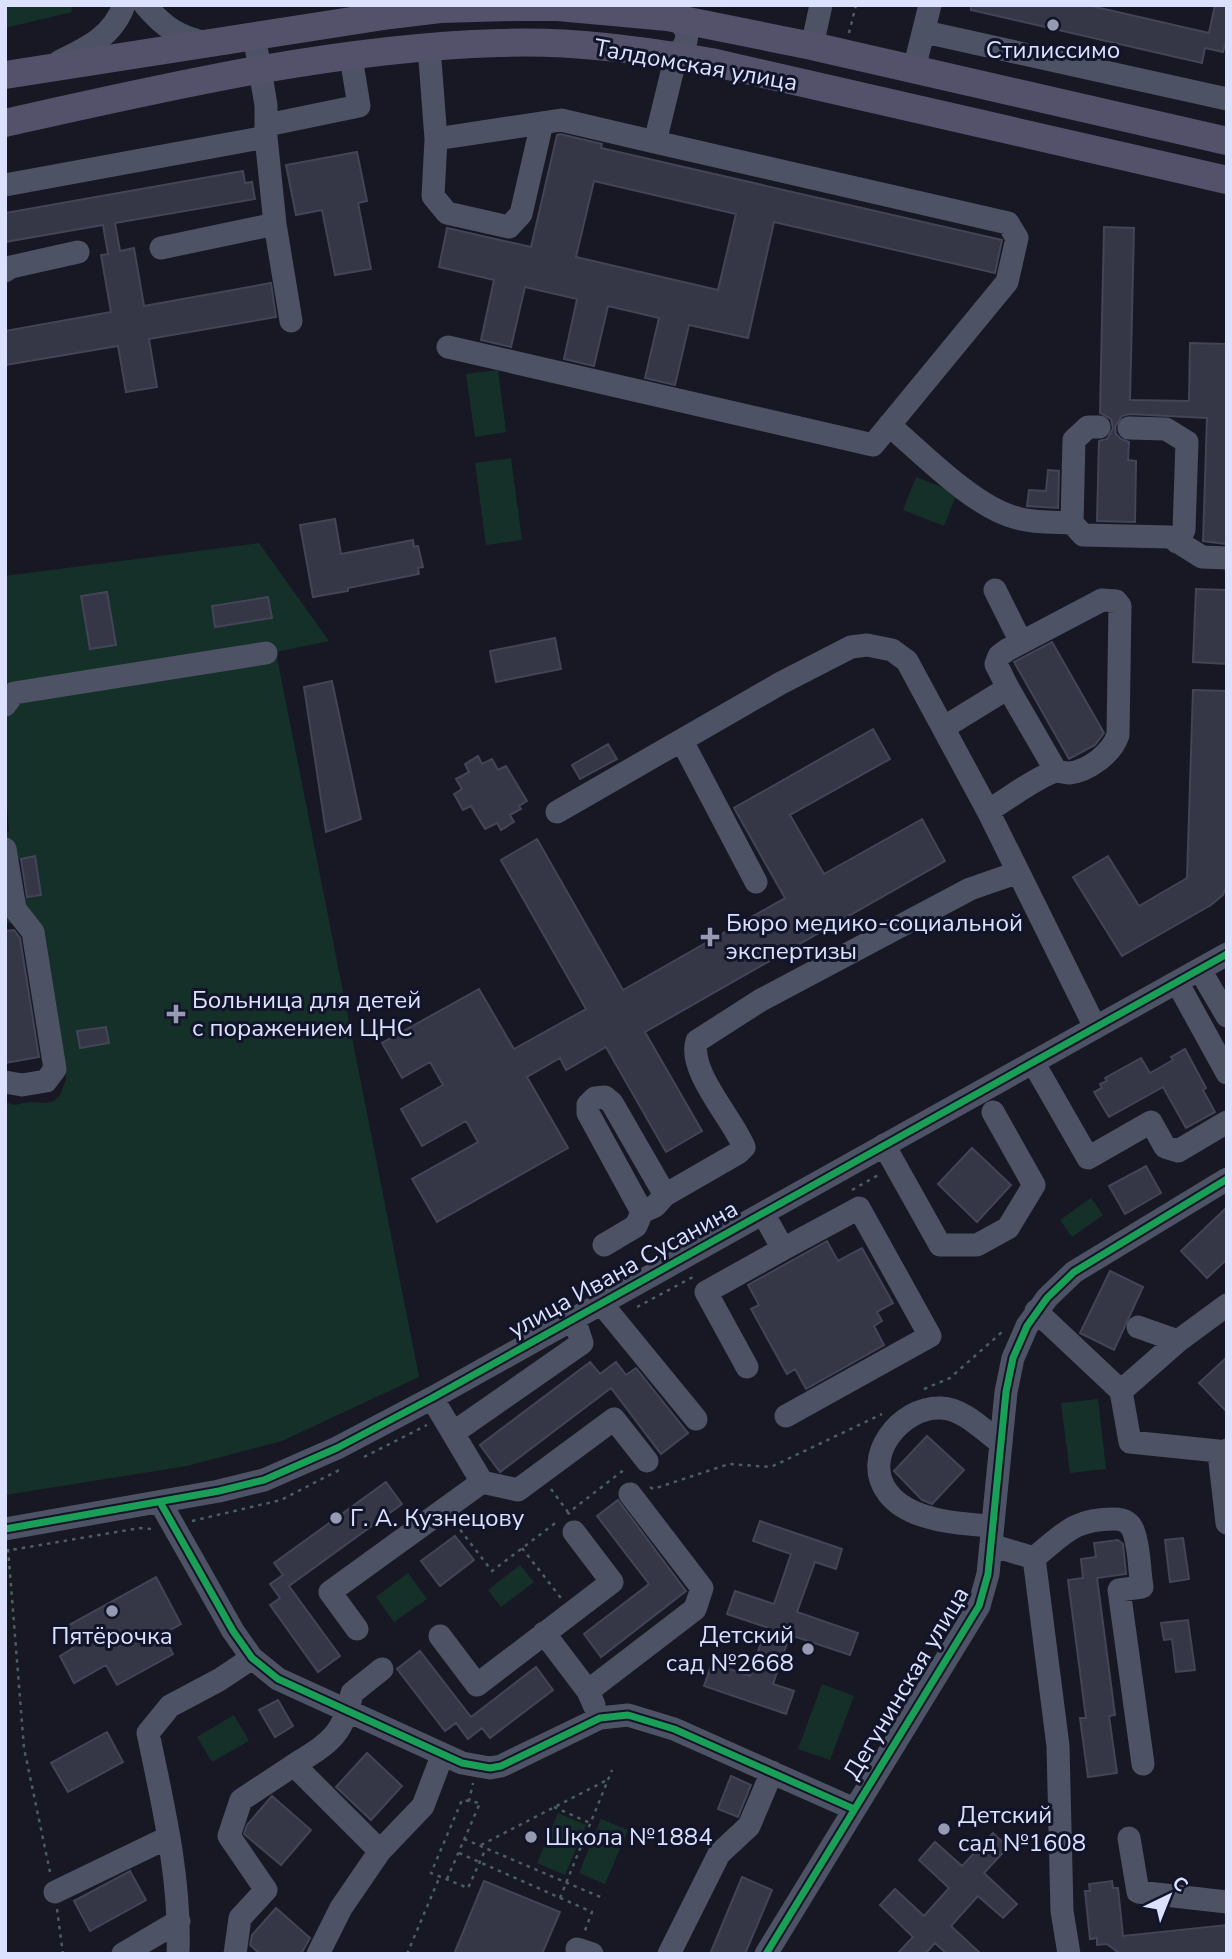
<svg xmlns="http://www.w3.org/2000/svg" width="1232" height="1959" viewBox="0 0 1232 1959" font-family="'Nunito Sans',sans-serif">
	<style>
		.green { fill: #153029; fill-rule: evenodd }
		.building { fill: #353746; stroke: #434457; stroke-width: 2; fill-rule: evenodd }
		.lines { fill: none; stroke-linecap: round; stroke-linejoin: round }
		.path { stroke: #4b5e64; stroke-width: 2.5; stroke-dasharray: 3.5 5; stroke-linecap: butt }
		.minor { stroke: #4d5264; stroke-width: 23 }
		.major { stroke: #54526b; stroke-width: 28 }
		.cycleway-casing { stroke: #12142a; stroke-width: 11 }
		.cycleway { stroke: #1a9f57; stroke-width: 7 }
		.poi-dot { fill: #979bb2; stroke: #12142a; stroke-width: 2.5 }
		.labels { text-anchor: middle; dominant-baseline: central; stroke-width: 6; stroke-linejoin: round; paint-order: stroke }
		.poi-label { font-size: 24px; fill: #dbe1fe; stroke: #12142a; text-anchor: start }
		.street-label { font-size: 24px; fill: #dbe1fe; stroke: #12142a }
	</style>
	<rect width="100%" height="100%" fill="#181824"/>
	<path class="green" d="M5 5H71L72 12 5 28Z
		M498 370 506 432 475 437 466 374Z
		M511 458 522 540 486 545 475 463Z
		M916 477 957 493 944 526 903 510Z
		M259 543 329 641 276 652 419 1377 282 1441 187 1466 5 1495V1102L14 1105 30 1102 46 1103 54 1101 60 1095 66 1079V1070L40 933 9 923 5 924V833L9 832 5 782V576ZM107 592 115 645 90 649 81 596ZM268 597 271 617 215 626 212 606ZM34 856 41 895 23 898 16 860Z
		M1091 1198 1103 1215 1072 1237 1060 1220Z
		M1098 1399 1106 1469 1070 1473 1061 1403Z
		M520 1565 534 1582 501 1607 488 1590Z
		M408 1573 427 1599 394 1622 376 1597Z
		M822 1684 854 1696 830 1760 798 1749Z
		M234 1715 249 1741 212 1762 197 1737Z
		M558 1813 586 1825 565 1875 537 1863Z
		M601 1819 628 1830 605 1884 579 1873Z"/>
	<path class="building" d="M971 5H1087L1209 33 1215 5H1227V37L1223 52 1205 48 1202 63 971 10Z
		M560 134 602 144 601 148 1002 240 995 273 774 222 748 338 689 325 675 385 645 378 659 318 608 306 594 366 564 359 577 299 525 287 511 347 481 340 494 280 439 267 447 228 531 247 557 135ZM594 181 736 214 718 290 576 257Z
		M357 152 367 201 358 203 371 269 335 275 322 210 296 215 286 165Z
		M243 171 245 183 252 182 255 199 115 223 120 251 134 248 144 306 271 283 276 317 149 339 157 387 126 392 118 346 5 365V331L111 312 101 255 108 254 103 225 5 242V213Z
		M1104 227 1134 228 1130 400 1189 401 1190 343 1227 344V544L1203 541 1207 418 1129 414 1122 416 1115 427 1116 434 1121 439 1129 442 1128 460 1136 461 1135 522 1097 521 1099 441 1107 439 1113 428 1111 419 1100 413Z
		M1048 470 1059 471 1058 508 1027 506 1029 490 1046 491Z
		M335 519 341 554 413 540 414 547 418 546 423 567 418 568 419 574 348 588V591L313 597 300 525Z
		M1196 589 1227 590V664L1193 662Z
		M107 592 116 645 90 649 81 596Z
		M268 597 272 618 215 627 212 606Z
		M555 638 561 669 496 682 490 651Z
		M1052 642 1104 733 1095 745 1069 759 1014 662Z
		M332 681 361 819 326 832 304 687Z
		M1193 690 1227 691V885L1223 895 1211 905 1122 956 1073 877 1108 856 1139 906 1187 878Z
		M873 729 890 759 790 815 824 874 922 819 945 861 645 1032 702 1131 666 1152 606 1047 566 1070 560 1058 527 1077 568 1148 437 1222 412 1179 478 1142 466 1121 422 1146 401 1109 443 1085 430 1062 402 1078 382 1043 479 989 514 1049 586 1009 501 860 537 839 623 990 785 898 734 808Z
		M608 744 617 759 580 779 572 765Z
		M478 756 482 764 492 759 498 770 506 766 527 801 519 806 521 809 510 815 514 822 501 830 497 823 485 829 471 806 463 810 454 794 462 789 456 779 469 772 465 764Z
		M35 856 41 895 27 897 21 859Z
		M14 930 20 938 39 1057 5 1063V931Z
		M106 1027 109 1043 80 1048 77 1031Z
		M1185 1049 1206 1088 1203 1090 1215 1112 1186 1128 1163 1087 1109 1117 1094 1092 1102 1088 1100 1084 1107 1081 1105 1078 1141 1058 1150 1073 1173 1060 1171 1057Z
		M972 1148 1011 1185 977 1222 938 1184Z
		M1146 1166 1161 1193 1125 1214 1109 1186Z
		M1227 1207V1259L1207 1278 1181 1251Z
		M827 1241 838 1261 862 1248 893 1303 877 1312 882 1321 874 1326 884 1345 806 1389 795 1369 787 1374 751 1309 759 1305 748 1285Z
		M1110 1271 1143 1287 1114 1350 1080 1333Z
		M1227 1357V1412L1199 1383Z
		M590 1362 600 1374 616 1362 626 1375 636 1368 688 1433 661 1454 611 1388 500 1472 480 1445Z
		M927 1436 964 1470 932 1504 922 1500 894 1471Z
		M386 1482 402 1504 289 1586 340 1656 318 1672 270 1605 280 1598 270 1584 283 1575 274 1563Z
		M618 1500 686 1591 601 1657 584 1634 649 1584 597 1516Z
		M760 1521 842 1549 836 1569 815 1562 797 1612 858 1633 850 1655 790 1635 773 1684 794 1691 786 1714 704 1686 712 1663 750 1676 766 1627 727 1614 735 1591 774 1604 791 1554 753 1541Z
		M455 1536 474 1560 440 1586 421 1561Z
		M1183 1538 1189 1579 1170 1582 1165 1540Z
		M1118 1540 1123 1544 1126 1574 1097 1578 1115 1715 1109 1716 1117 1773 1088 1777 1080 1718H1086L1068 1580 1083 1578 1081 1559 1096 1557 1094 1543Z
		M156 1577 181 1624 163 1634 173 1654 117 1685 106 1665 74 1683 60 1656 73 1648 62 1629Z
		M1188 1620 1195 1670 1176 1672 1172 1639 1164 1640 1161 1623Z
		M420 1651 471 1717 536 1667 553 1690 490 1738 482 1728 468 1739 456 1723 445 1731 397 1669Z
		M278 1700 293 1726 275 1737 259 1710Z
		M107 1732 123 1762 68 1792 51 1763Z
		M367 1753 402 1786 371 1820 336 1787Z
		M731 1776 751 1785 738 1817 718 1809Z
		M272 1796 311 1830 281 1865 244 1834 247 1825Z
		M993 1833 1008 1847 984 1873 1017 1904 1003 1918 978 1896 951 1926 981 1954H947L935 1943 925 1954H897L913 1937 880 1905 895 1889 924 1916 949 1888 919 1860 935 1842 962 1866Z
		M130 1871 146 1900 90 1931 74 1901Z
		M742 1877 772 1890 745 1954H710Z
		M484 1881 560 1912 542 1954H454Z
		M1112 1881 1113 1888H1118L1123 1936 1227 1925V1954H1120L1107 1944 1097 1945V1938L1090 1939 1085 1891H1090L1089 1884Z
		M276 1908 310 1938 301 1954H260L250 1945 252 1935Z"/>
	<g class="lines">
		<path class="path" d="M849 33 856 5
			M852 1190 880 1174
			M637 1307 693 1277
			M924 1389 950 1378 1002 1332
			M364 1457 427 1425
			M650 1487 653 1489 729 1464 771 1467 882 1414
			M551 1489 568 1512
			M570 1514 568 1513 625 1469
			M192 1521 281 1500 343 1468
			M455 1523 492 1571 558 1521
			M522 1548 561 1598
			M8 1549 24 1748 50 1872
			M5 1551 140 1528 152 1529
			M469 1801 462 1800 431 1873 468 1888 486 1848
			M554 1807 590 1823
			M464 1839 605 1899
			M481 1845 609 1779
			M459 1853 592 1912 584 1933
			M447 1879 480 1803 469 1801 473 1783
			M560 1898 612 1770
			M57 1909 63 1954
			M407 1954 440 1876"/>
		<path class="minor" d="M145 5C164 27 178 37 207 43
			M925 32 1227 99
			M254 35 266 105V137L275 224 291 321
			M812 46 821 5
			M429 47 436 139 561 120 655 142 676 56
			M666 55C681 54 689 44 686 30L678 20 672 18
			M60 61C87 48 113 36 124 5
			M914 69 930 5
			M267 125 359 106 351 57
			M436 139 433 196 447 213 509 227 521 214 542 123
			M5 185 266 137
			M161 248 275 224
			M5 271 11 267 78 252
			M448 347 873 445 1007 282 1017 238 1008 223 655 142
			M889 425C923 454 975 508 1017 518 1034 523 1055 522 1072 523
			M1099 427H1088L1074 440 1072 523 1083 535 1170 537 1202 557 1227 558
			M1129 428 1166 429 1187 442 1184 530 1177 542
			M995 590 1021 642
			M1008 688 1056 771
			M5 705 14 693 266 653
			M943 728 1008 688 996 664 999 656 1007 650 1102 600 1116 601 1120 606 1118 735C1112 753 1089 771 1069 773 1063 773 1059 770 1053 772 1034 779 1006 800 988 811
			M682 741 756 882
			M557 812 781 683 851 647 867 645 892 650 907 661 988 811 1095 1027
			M5 849 15 909 33 932 55 1069 46 1081 22 1085 5 1082
			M1200 970 1227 1016
			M1177 982 1227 1073
			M1033 1062 1088 1158 1151 1122 1165 1147 1178 1151 1227 1122
			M884 1145 940 1245H977L1008 1228 1034 1185 993 1112
			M642 1212 588 1113V1105L595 1098 605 1097 612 1103 665 1195
			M604 1245 636 1226 642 1212 655 1206 665 1195 738 1153 744 1147C733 1119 687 1070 697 1041L761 1000 970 889 1016 873
			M783 1249 859 1208 930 1336 786 1416
			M601 1303 696 1419
			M1036 1311 1121 1391 1130 1442 1218 1451 1219 1453 1227 1450
			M1138 1327 1178 1341
			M747 1367 706 1292 783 1249 763 1213
			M1121 1391 1178 1341 1227 1305
			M432 1398 482 1482
			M453 1433 582 1343 574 1318
			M1219 1453 1227 1523
			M160 1502 233 1631 252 1658 278 1679 462 1763 490 1768 501 1766 600 1718 628 1715 674 1729 854 1809
			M992 1526C960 1524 909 1521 888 1493 860 1457 901 1406 941 1408 964 1409 983 1430 1001 1443
			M5 1529 219 1491 264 1480 337 1448 432 1398 1227 954
			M991 1545 1034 1558C1064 1534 1073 1519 1114 1519 1124 1519 1131 1523 1134 1533 1140 1550 1139 1570 1142 1587L1119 1590 1143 1764
			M1034 1558 1058 1746 1062 1911 1069 1954
			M357 1629 330 1592 482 1482 518 1490 614 1419 647 1461
			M544 1633 588 1691 594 1705
			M440 1636 477 1685 612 1582 574 1532
			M588 1691 695 1609 702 1588 630 1494
			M294 1765C329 1743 343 1736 352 1693L382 1669
			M1129 1838 1138 1892 1227 1902
			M55 1892 169 1837
			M577 1949 592 1954
			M123 1954 179 1921
			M178 1954C181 1879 163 1805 148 1733L170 1706 219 1680 252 1658
			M235 1954 240 1918 266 1890 229 1836 241 1800 294 1765 380 1851
			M318 1954 341 1908 380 1851 423 1806 442 1756
			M669 1954 719 1854 749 1826 772 1772
			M766 1954 979 1606 988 1574 1006 1392 1013 1358 1027 1326 1047 1298 1074 1272 1227 1179"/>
		<path class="major" d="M5 75 390 15 440 9 513 7H558L668 17 812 46 1227 141
			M5 123C166 87 333 48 499 43 570 40 641 50 711 62L1227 180"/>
		<defs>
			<path id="cycleway" d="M160 1502 233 1631 252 1658 278 1679 462 1763 490 1768 501 1766 600 1718 628 1715 674 1729 854 1809
				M5 1529 219 1491 264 1480 337 1448 432 1398 1227 954
				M766 1954 979 1606 988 1574 1006 1392 1013 1358 1027 1326 1047 1298 1074 1272 1227 1179"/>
		</defs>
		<use href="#cycleway" class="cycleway-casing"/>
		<use href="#cycleway" class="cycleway"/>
	</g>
	<g class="poi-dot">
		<circle cx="1053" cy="25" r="7"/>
		<path d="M706.5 926.5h7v7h7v7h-7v7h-7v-7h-7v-7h7z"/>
		<path d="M172.5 1003.5h7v7h7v7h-7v7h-7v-7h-7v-7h7z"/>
		<circle cx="336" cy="1518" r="7"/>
		<circle cx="112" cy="1611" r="7"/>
		<circle cx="808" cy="1649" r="7"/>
		<circle cx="944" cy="1829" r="7"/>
		<circle cx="531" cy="1837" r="7"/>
	</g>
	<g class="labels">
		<g class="poi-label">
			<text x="1053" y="50" text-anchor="middle">Стилиссимо</text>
			<text x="726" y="923">Бюро медико-социальной<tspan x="726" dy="28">экспертизы</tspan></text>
			<text x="192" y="1000">Больница для детей<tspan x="192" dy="28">с поражением ЦНС</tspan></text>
			<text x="350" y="1518">Г. А. Кузнецову</text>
			<text x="794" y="1635" text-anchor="end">Детский<tspan x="794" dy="28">сад №2668</tspan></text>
			<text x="112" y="1636" text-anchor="middle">Пятёрочка</text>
			<text x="958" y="1815">Детский<tspan x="958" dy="28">сад №1608</tspan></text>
			<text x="545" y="1837">Школа №1884</text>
		</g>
		<g class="street-label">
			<text transform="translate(696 65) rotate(10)">Талдомская улица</text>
			<text transform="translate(623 1269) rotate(-29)">улица Ивана Сусанина</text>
			<text transform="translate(906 1683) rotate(-59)">Дегунинская улица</text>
		</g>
	</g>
	<rect width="1232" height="1959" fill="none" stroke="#dbe1fe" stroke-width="14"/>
	<g transform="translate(1169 1896) rotate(43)" stroke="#12142a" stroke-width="5" paint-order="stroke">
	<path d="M0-5L12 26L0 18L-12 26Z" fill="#dbe1fe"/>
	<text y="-10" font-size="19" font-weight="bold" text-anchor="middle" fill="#dbe1fe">С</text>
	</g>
</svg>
